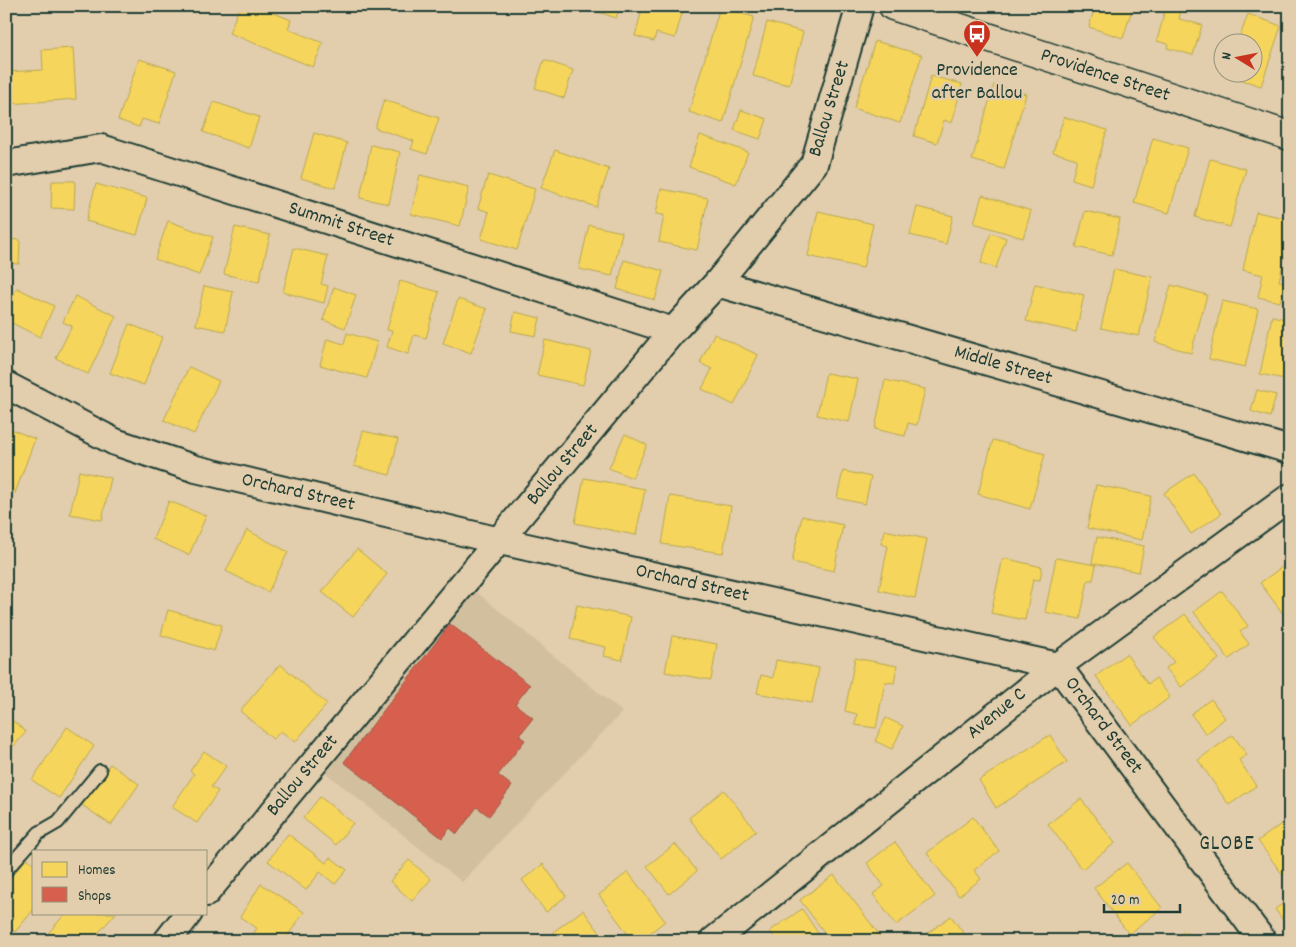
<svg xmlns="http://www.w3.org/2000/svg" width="1296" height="947" viewBox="0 0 1296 947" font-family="Dekko,sans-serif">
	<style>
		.built { fill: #d2bf9e }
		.homes { fill: #f6d55c; stroke: #b6a750 }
		.shops { fill: #d6604d; stroke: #9f5646 }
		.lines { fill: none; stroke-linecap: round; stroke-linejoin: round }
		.service-casing { stroke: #1f3d34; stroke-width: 16 }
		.minor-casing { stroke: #1f3d34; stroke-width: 30 }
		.secondary-casing { stroke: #1f3d34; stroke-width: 31 }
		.service { stroke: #e2cdac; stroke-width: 12 }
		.minor { stroke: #e2cdac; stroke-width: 26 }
		.secondary { stroke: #e2cdac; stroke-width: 28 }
		.labels { text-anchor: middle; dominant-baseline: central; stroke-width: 5; stroke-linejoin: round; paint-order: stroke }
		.poi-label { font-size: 20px; fill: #1f3d34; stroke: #e2cdac }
		.street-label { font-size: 20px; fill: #1f3d34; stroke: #e2cdac }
		.neighbourhood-label { font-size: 21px; letter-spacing: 1px; fill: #1f3d34; stroke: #e2cdac }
	</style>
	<rect width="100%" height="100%" fill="#e2cdac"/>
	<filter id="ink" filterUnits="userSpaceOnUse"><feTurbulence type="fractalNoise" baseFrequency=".02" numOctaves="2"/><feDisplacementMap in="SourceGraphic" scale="10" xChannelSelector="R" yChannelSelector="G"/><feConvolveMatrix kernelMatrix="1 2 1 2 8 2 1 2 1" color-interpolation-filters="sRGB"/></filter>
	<g filter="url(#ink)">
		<path class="built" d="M463 581 622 712 462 882 311 761Z"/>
		<path class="homes" d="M240 6H257L291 20 288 29 323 43 313 67 229 33Z
			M582 6H620L616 18Z
			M643 6H684L675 38 656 33 654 41 635 36Z
			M1095 6H1133L1123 38 1089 27Z
			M1166 6H1182L1179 19 1202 25 1193 55 1167 48 1168 44 1157 41Z
			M720 7 754 17 723 123 689 112Z
			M1248 14 1281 26 1261 86 1227 75 1228 72H1254V42H1238Z
			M767 22 803 32 789 85 753 76Z
			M875 41 922 55 900 123 854 108Z
			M73 48 76 99 9 104 6 72 43 70 42 50Z
			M139 59 176 71 159 124 142 119 139 127 118 120Z
			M544 60 573 70 564 98 535 88Z
			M931 76 962 84 952 123 944 120 937 143 914 136Z
			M994 85 1026 94 1004 169 972 160Z
			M384 100 439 118 427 154 411 149 414 141 375 128Z
			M214 102 259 117 249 148 203 132Z
			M741 110 767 119 760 139 734 130Z
			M1064 117 1107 130 1091 185 1072 179 1077 159 1053 152Z
			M314 133 347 143 335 188 301 178Z
			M700 135 748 152 736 184 689 167Z
			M1153 138 1188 148 1169 213 1134 203Z
			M371 145 400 152 389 204 360 198Z
			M555 150 609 169 596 207 541 188Z
			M1210 159 1246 169 1230 227 1195 217Z
			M420 175 469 187 460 226 411 214Z
			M488 175 535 189 517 250 481 239 489 212 478 208Z
			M52 181H75L74 209 51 208Z
			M96 184 147 198 137 235 86 221Z
			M661 189 708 198 697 250 659 242 664 215 656 214Z
			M6 194H11L8 239 20 240 19 264 6 263Z
			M982 195 1031 211 1023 238 974 223Z
			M917 207 953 216 946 244 910 235Z
			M818 211 873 224 863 268 808 256Z
			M1085 211 1120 219 1112 255 1076 247Z
			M1256 212 1290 219V231L1279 281 1285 282 1280 302 1258 297 1263 275 1243 270Z
			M168 221 213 237 199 275 155 259Z
			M589 225 622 232 612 276 579 269Z
			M235 227 270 235 259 282 224 274Z
			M991 233 1006 238 996 268 981 263Z
			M294 248 328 256 321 284 328 286 324 303 283 292Z
			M624 260 663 271 655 300 617 289Z
			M1114 269 1152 277 1139 336 1101 328Z
			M400 281 439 292 426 338 414 335 408 354 387 347 392 331 387 330Z
			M1035 284 1084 295 1076 332 1026 321Z
			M1171 285 1207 295 1191 353 1155 342Z
			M204 286 233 292 225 331 196 325Z
			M334 287 356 295 345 328 323 320Z
			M17 288 54 306 40 337 6 320V310Z
			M75 296 116 316 88 374 56 358 72 326 63 322Z
			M458 299 487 309 471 353 443 343Z
			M1222 301 1258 309 1245 367 1209 359Z
			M515 312 540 318 536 336 511 331Z
			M1272 316 1290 320V380L1260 374Z
			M129 324 162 337 144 385 110 373Z
			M347 333 377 342 367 378 320 365 327 339 344 344Z
			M714 334 758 355 734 405 702 389 712 369 700 363Z
			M545 340 591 351 583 385 537 375Z
			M189 367 219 381 194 434 164 420Z
			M826 373 858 379 849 422 817 415Z
			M885 380 925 389 917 425 908 423 905 436 875 429Z
			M1257 390 1276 395 1270 417 1251 411Z
			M6 427 35 439 15 493 6 490Z
			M363 431 398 439 390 475 354 466Z
			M625 434 647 445 632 478 609 468Z
			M993 440 1045 454 1030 509 978 494Z
			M79 471 111 478 102 520 70 514Z
			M843 471 871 477 865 504 837 498Z
			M1194 473 1221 514 1191 534 1164 493Z
			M584 478 645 489 636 535 575 523Z
			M1096 485 1151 496 1142 540 1087 528Z
			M670 496 731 506 723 553 662 544Z
			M169 501 206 516 189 555 153 539Z
			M802 516 843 525 834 571 792 562Z
			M247 530 288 552 268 592 226 571Z
			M884 530 927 539 915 598 879 590 888 546 881 544Z
			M1097 537 1144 546 1139 572 1092 563Z
			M357 549 387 574 353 617 322 592Z
			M1003 558 1042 567 1040 580 1033 579 1025 620 991 613Z
			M1056 558 1096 565 1093 580H1088L1080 619 1045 612Z
			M1290 561V623L1260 583Z
			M1222 591 1248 626 1240 632 1249 644 1229 659 1194 612Z
			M577 605 631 617 622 660 604 656 606 647 570 639Z
			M168 610 222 625 214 651 161 635Z
			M1185 614 1219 659 1181 687 1166 668 1174 662 1154 637Z
			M672 636 717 644 711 680 665 672Z
			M1126 654 1148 684 1156 678 1170 697 1132 725 1096 676Z
			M855 658 897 666 894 683 885 682 876 728 855 725 857 714 845 711Z
			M776 660 819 668 812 703 757 693 761 675 773 678Z
			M280 664 327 704 295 742 281 731 273 739 240 711Z
			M1211 699 1225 718 1206 734 1191 714Z
			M6 715 26 732 6 755Z
			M886 718 903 726 892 749 875 741Z
			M67 727 94 746 59 798 32 780Z
			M1050 735 1067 762 996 808 979 780Z
			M1233 735 1247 755 1239 760 1256 786 1229 805 1198 760Z
			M204 751 226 766 211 787 218 791 197 823 172 807 194 774 190 771Z
			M110 764 139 784 111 825 82 805Z
			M724 790 756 831 721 859 689 818Z
			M320 797 353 823 336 845 303 818Z
			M1081 799 1115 843 1082 869 1048 824Z
			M973 817 999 851 974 870 981 879 959 896 927 853Z
			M1284 822 1290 829V870L1283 875 1258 841Z
			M288 834 326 863 330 857 347 870 335 884 320 872 306 890 268 861Z
			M895 842 935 896 896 925 873 894 884 886 867 863Z
			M675 844 697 871 669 894 647 866Z
			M27 858 34 864V909L15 932 6 924V883Z
			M409 860 431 879 412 901 390 881Z
			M1127 863 1162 908 1129 934 1094 888Z
			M543 864 566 896 546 912 522 880Z
			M628 872 665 921 640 941H633L599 895Z
			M834 875 884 941H831L800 900Z
			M261 884 304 912 284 941H249L257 928 240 917Z
			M1290 899V930L1275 909Z
			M802 909 823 941H776L770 931Z
			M583 910 606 941H559L553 932Z
			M66 913H116L91 941H47L44 938Z
			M951 916 969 941H917Z
			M1185 931 1193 941H1173Z"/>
		<path class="shops" d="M450 624 530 685 515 704 533 718 519 736 525 740 498 775 512 786 489 816 477 807 457 834 450 828 442 838 344 762Z"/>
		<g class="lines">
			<defs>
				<path id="service" d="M6 870 39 833 58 822 100 771"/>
				<path id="minor" d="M6 164 101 148 673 331
					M717 283 1290 450
					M6 385 115 442 196 469 500 541 1058 666 1263 941
					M206 893 673 331 717 283 814 164 860 6
					M167 941 189 913
					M713 941 1058 666 1290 497"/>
				<path id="secondary" d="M893 6 1290 136"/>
			</defs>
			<use href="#service" class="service-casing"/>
			<use href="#minor" class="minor-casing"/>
			<use href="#secondary" class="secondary-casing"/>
			<use href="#service" class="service"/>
			<use href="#minor" class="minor"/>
			<use href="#secondary" class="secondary"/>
		</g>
	</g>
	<defs>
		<symbol id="bus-pin" viewBox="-11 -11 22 30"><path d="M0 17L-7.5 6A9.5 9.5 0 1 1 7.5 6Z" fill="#c8321e" stroke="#e2cdac"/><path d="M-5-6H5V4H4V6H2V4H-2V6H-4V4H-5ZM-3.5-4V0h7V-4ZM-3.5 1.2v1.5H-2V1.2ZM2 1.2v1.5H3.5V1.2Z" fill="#fff"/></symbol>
	</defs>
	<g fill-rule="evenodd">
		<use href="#bus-pin" x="961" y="18" width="32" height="43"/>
	</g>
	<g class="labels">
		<g class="poi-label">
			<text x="977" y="71">Providence<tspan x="977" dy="23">after Ballou</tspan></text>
		</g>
		<g class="street-label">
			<text transform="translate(1105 76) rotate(18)">Providence Street</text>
			<text transform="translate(830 109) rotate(-73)">Ballou Street</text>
			<text transform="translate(341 225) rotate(18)">Summit Street</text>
			<text transform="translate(1003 366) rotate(16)">Middle Street</text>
			<text transform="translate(563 465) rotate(-50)">Ballou Street</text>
			<text transform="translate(298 493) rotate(13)">Orchard Street</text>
			<text transform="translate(692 584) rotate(13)">Orchard Street</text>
			<text transform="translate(997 714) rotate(-39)">Avenue C</text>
			<text transform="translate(1103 726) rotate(53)">Orchard Street</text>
			<text transform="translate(303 776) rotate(-50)">Ballou Street</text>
		</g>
		<g class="neighbourhood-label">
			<text x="1227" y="845">GLOBE</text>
		</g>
	</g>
	<rect width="1296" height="947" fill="none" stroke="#e2cdac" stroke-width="25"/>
	<rect x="12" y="12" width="1271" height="922" fill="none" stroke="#1f3d34" stroke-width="2" filter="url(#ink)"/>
	<rect x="32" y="850" width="175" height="65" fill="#e2cdac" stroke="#94937c"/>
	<rect x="42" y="862" width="25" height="15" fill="#f6d55c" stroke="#94937c"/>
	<text x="78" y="874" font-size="15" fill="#1f3d34">Homes</text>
	<rect x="42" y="887" width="25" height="15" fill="#d6604d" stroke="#94937c"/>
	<text x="78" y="900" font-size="15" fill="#1f3d34">Shops</text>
	<g transform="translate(1238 58) rotate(280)"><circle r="24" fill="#e2cdac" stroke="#94937c"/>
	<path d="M0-4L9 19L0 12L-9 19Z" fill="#c8321e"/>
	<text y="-8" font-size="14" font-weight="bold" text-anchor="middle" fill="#1f3d34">N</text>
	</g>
	<path d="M1104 904v8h76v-8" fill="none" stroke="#1f3d34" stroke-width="2.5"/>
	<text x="1111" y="904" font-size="15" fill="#1f3d34" stroke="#e2cdac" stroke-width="4" paint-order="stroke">20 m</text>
</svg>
